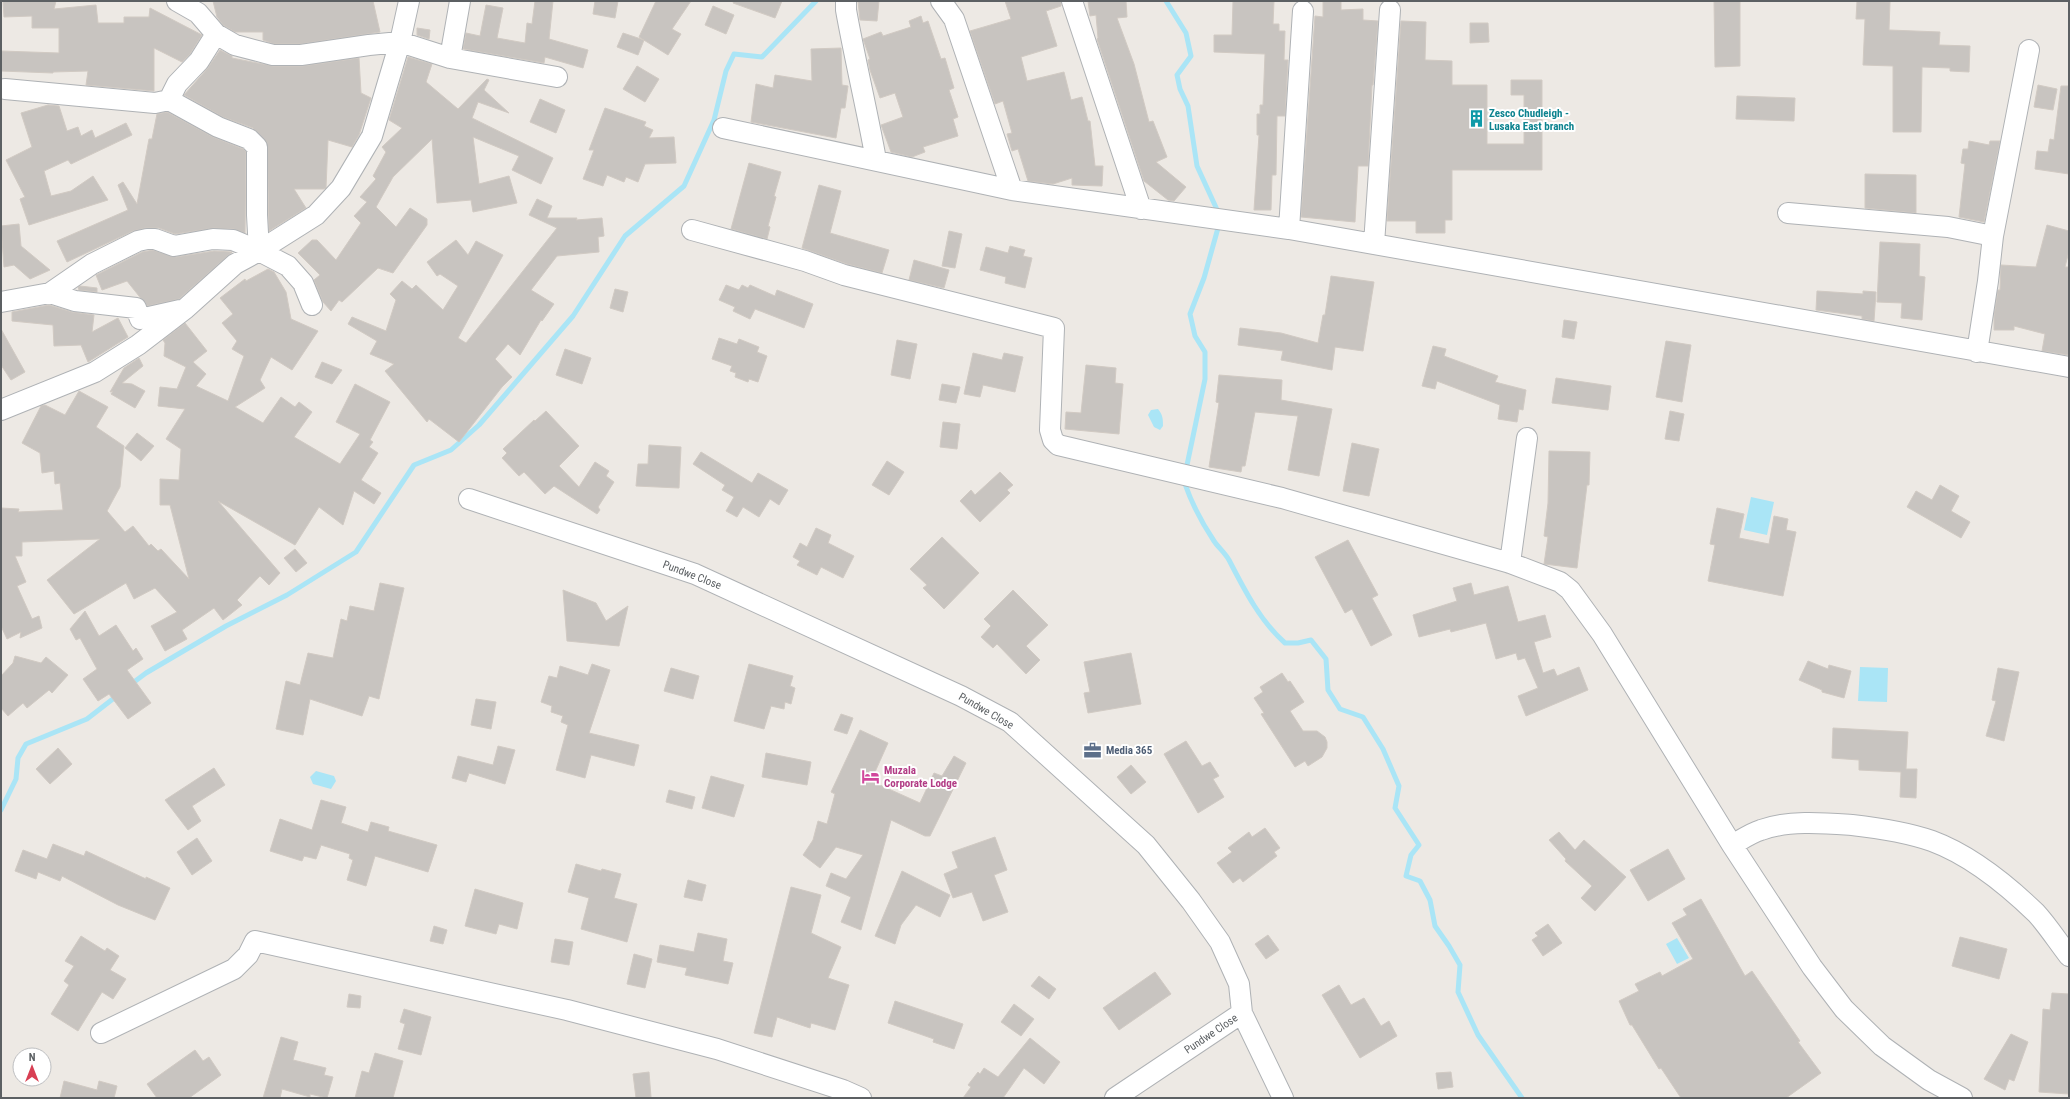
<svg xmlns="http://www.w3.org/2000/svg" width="2070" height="1099" viewBox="0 0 2070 1099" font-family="'Roboto Condensed',sans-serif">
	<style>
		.water { fill: #aae5f6 }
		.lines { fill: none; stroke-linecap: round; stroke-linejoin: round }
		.stream { stroke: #aae5f6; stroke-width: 5 }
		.building { fill: #c8c4c0; stroke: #d1cac3 }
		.minor-casing { stroke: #afb2b5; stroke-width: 22 }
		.minor { stroke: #fff; stroke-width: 20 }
		.labels { text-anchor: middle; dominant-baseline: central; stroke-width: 4; stroke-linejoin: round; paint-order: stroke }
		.culture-label { font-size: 11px; font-weight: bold; fill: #0d838f; stroke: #fff; text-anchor: start }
		.street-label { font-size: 11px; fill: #5c6063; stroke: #fff }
		.service-label { font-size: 11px; font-weight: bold; fill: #4e5e75; stroke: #fff; text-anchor: start }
		.hotel-label { font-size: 11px; font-weight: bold; fill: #b23c85; stroke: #fff; text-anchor: start }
	</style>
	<rect width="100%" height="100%" fill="#ede9e4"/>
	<path class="water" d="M1158 409C1163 415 1163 419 1163 426L1160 430 1154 427 1148 415 1151 410Z
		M1751 497 1774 502 1767 535 1744 530Z
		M1860 667 1888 668 1887 702 1858 701Z
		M316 771 334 776 336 781 331 789 313 784 310 777Z
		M1677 938 1689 958 1677 964 1666 944Z"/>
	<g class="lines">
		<path class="stream" d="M1166 1 1186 33 1191 56 1177 75 1180 89 1188 106 1197 166 1219 214
			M1187 465 1205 379V352L1195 336 1190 314 1204 278 1218 228
			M1185 484C1192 504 1202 523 1214 541 1218 547 1225 553 1229 560 1244 589 1260 621 1285 643H1298L1311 640 1326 659 1328 690 1340 709 1363 717 1383 749 1399 786 1395 808 1419 845 1411 855 1406 876 1420 881 1430 900 1435 926 1449 946 1460 965 1458 992 1478 1035 1522 1098
			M130 685 146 673 226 626 287 595 356 552 414 465 451 450 479 425 573 316 625 236 684 186 714 120 726 71 734 54 762 57 816 1
			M1 810 16 779 18 758 26 744 87 719 118 695"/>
	</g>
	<path class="building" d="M3 1H56L54 9 96 5 98 23H124V17H149L150 8 202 35 190 54 182 62 154 48V91L86 85 88 71 53 72V73L1 71V51L59 53V28H32V16L4 17Z
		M213 1H373L380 32 300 44H274L263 40V32H235L223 25 217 17Z
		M535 1H553L549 39 588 50 583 68 545 57 544 63 463 49 466 33 480 36 486 5 503 8 497 38 525 43 527 23 532 24Z
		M595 1H618L615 18 593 14Z
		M656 1H691L672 29 681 34 668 55 639 37Z
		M734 1H782L775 18 733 3Z
		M858 1H879L877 21 860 20Z
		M1005 1H1061V6L1046 11 1057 46 1021 57 1027 81 1064 72 1071 100 1082 97 1088 121H1090L1095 166H1103L1102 186 1072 185V178L1053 184 1028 181 1018 149 1012 151 1007 134 1012 133 1003 101 995 104 970 31 1011 19Z
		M1088 1H1126L1127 17 1117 18 1134 64 1149 122 1153 121 1167 157 1156 162 1186 187 1174 201 1168 200 1144 181 1097 39 1098 38 1096 15 1090 16Z
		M1233 1H1274L1273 24H1279V31H1285L1284 60H1288L1285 116H1277L1276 175H1272L1271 210H1254L1259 135H1257V114H1260V105H1263L1265 54 1214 52V35H1232Z
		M1323 1H1341V10L1363 9V20L1378 21 1373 85H1372L1368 166H1358L1355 222 1301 217 1315 16 1323 17Z
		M1714 1H1740V66L1715 67Z
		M1857 1 1890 2 1889 30 1940 32 1939 45 1970 46 1969 72 1950 71V68L1922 67 1921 132H1893V66L1863 65 1865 19H1856Z
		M713 6 734 15 726 34 705 25Z
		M921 16 923 23 928 21 941 59 945 58 954 88 949 90 958 117 953 119 958 136 923 147 925 152 912 157 891 152 881 125 903 117 895 93 880 98 870 70 868 60 870 59 863 39 881 32 883 36 911 27 909 21Z
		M1401 21 1426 22 1425 60 1452 61V85H1487V144H1524V95H1511V80H1542V170H1452V220H1445V233H1416V221H1387Z
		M1470 23H1488L1489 42 1470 43Z
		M417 28 430 30 429 39 417 35Z
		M623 33 644 40 638 55 617 47Z
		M841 48 842 85 848 86 845 108H841L836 138 751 122 756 84 773 88 775 75 812 81 811 49Z
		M220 50 232 56V58L273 66H303L359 58 361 93 371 98 359 135 352 147 328 140 326 188 324 189H294L306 208 269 231 267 142 253 128 223 117 184 95 207 69Z
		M408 57 432 64 426 82 458 109 487 79 489 80 484 90 509 113 478 102 472 118 553 158 541 184 512 170 519 156 473 137 479 184 509 176 517 203 473 212 471 200 437 203 432 139 393 177 376 207 396 227 410 208 427 219V225L393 273 378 268 342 302 339 300 331 311 323 302 314 280 320 275 298 253 312 240H317L336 260 361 223 354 216 367 202 360 197 376 179 373 176 386 152 382 147 402 128 389 120Z
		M637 66 659 79 645 102 623 89Z
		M2038 85 2057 89 2053 110 2034 107Z
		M2061 86H2069V174L2035 169 2037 151 2048 152 2050 139 2054 140Z
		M1737 96 1795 98 1794 121 1736 119Z
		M540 99 565 110 556 133 530 122Z
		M48 105 59 106 67 131 78 127 81 136 92 130 95 138 126 123 132 135 71 164 68 160 44 171 51 196 71 191 93 176 108 200 29 225 20 199 25 197 6 160 32 147 21 113Z
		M605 108 646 122 644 126 653 130 649 138 674 137 676 163 645 164 638 182 626 177 624 182 607 175 603 186 583 179 594 150H589Z
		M167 112 213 137 243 149 246 152 245 233 234 229 214 228 175 234 159 228H145L133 231 67 262 57 241 128 210 118 185 123 182 137 204 149 139H152L157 114Z
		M1969 141 1989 145 1990 141H2000L1984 222 1959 217 1965 164 1961 163 1963 149H1968Z
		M749 163 781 172 774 196 776 197 768 226 770 227 767 239 731 229Z
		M1865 174 1916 175V213L1865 208Z
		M819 185 841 191 830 233 889 250 882 273 847 264 802 248Z
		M537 199 552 206 547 218H577L576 220 602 218 604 236 598 237 599 252 557 256 531 290 554 304 542 321 541 320 520 355 508 344 495 359 512 377 502 387 459 442 429 419 427 422 385 371 394 364 370 354 377 341 348 324 352 317 386 331 396 300 390 294 402 281 412 289 416 285 443 310 458 286 440 274 437 276 427 262 456 240 468 255 476 241 503 255 458 338 466 343 557 228 529 215Z
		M19 224 21 246 50 270 30 279 14 265 4 267 1 226Z
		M2047 225 2069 231V251L2065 267H2069V355L2042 351 2045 334 2014 326V330H1994V316L1998 290H2000L2001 265 2036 267Z
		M949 231 962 234 955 268 942 266Z
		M1880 242 1920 244 1919 276 1925 277 1922 320 1901 318 1902 303 1877 302Z
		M1010 246 1025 250 1023 256 1032 258 1025 288 1005 283 1006 277 980 270 986 247 1008 253Z
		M153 250 176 257 214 251 232 252 179 299 147 306 127 281 102 290 96 275 142 252Z
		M914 260 949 270 944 288 909 280Z
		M268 269 274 272 286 292 291 319 318 331 292 370 271 357 260 380 265 388 235 407 263 423 281 397 295 407 299 402 312 412 294 437 340 464 360 434 336 422 355 384 390 402 370 440 373 442 369 447 378 453 361 480 381 493 374 504 354 491 343 525 319 507 295 545 218 501 280 573 269 585 260 576 237 600 242 605 223 620 214 608 182 630 187 639 165 651 151 626 177 612 155 588 134 599 126 583 74 614 47 580 100 539 22 542V556H15L26 582 17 586 32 619 39 616 42 628 20 638 21 632 7 639 1 626V508L19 509 18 512 63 510 60 483 55 484 54 471 42 473 40 453 22 443 41 406 45 405 65 415 79 391 108 407 96 427 124 446 120 487 107 511 125 532 133 526 149 546 151 544 158 551 161 549 189 579 170 505H160V479L179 480 181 449 166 439 185 409 158 406 160 387 177 389 186 367 164 356 165 343 163 340 185 323 207 351 193 362 206 374 196 386 228 401 244 356 232 349 237 341 222 323 233 314 220 298 245 279 246 281Z
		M1331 276 1374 282 1363 351 1335 347 1332 370 1281 360 1283 351 1238 345 1240 328 1281 333 1318 343 1323 315H1325Z
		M726 285 739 290 742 285 748 288 750 285 775 296 777 290 813 304 804 328 755 309 750 319 733 311 735 307 719 300Z
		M80 286 97 288V292L79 290 78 287Z
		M615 289 628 292 623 312 610 308Z
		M1817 291 1863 294V291L1876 292 1874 321 1862 319V316L1816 310Z
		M49 305 72 312 94 315 92 332 118 318 128 337 88 362 81 345 54 346 53 325 12 321V312Z
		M1564 320 1577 322 1574 339 1562 337Z
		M1 329 25 372 11 380 1 365Z
		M719 338 737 344 739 339 759 347 757 352 767 356 758 382 749 379 748 382 735 377 736 373 730 371 732 366 712 359Z
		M897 340 917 344 910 379 891 375Z
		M1666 341 1691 345 1682 402 1656 397Z
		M1433 346 1446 349 1444 356 1498 376 1495 382 1526 390 1523 410 1519 409 1517 422 1498 419 1500 405 1437 381 1435 389 1422 386Z
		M565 349 591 358 582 384 556 375Z
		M973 353 1002 360 1004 353 1023 357 1015 392 983 385 980 397 964 394Z
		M139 358 143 366 122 383 132 384 145 391 135 408 111 394 113 391 110 392 124 368Z
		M322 362 342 370 332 384 315 377Z
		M1086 365 1116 368 1115 383 1123 384 1119 434 1065 429 1066 412 1081 413Z
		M1219 375 1282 380 1281 400 1332 409 1319 476 1288 470 1298 416 1255 412 1245 466H1242L1241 472 1209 467 1219 403 1216 402Z
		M1556 378 1611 386 1608 410 1552 403Z
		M942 384 960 387 956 403 939 400Z
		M546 411 579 446 559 466 579 487 595 462 609 471 606 476 614 482 598 507 600 510 597 514 554 486 545 494 524 472 519 476 502 458 507 453 503 449 534 420 535 421Z
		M1670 411 1684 414 1679 441 1665 439Z
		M943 422 960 424 957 449 940 447Z
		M137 433 154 446 141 461 125 448Z
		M1352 443 1379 449 1369 496 1343 491Z
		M649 445 681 447 679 488 636 486 638 464H648Z
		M1549 451 1590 452 1589 485H1587L1577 568 1544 564 1548 537 1544 536 1548 503Z
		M701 452 752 483 758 473 788 490 779 505 770 499 759 517 743 507 737 517 726 511 734 497 722 490 725 485 693 464Z
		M887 461 904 472 889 495 872 485Z
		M1000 472 1013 485 1007 490 1010 493 980 522 960 501 971 490 975 495Z
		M1940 485 1959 496 1951 511 1970 522 1961 538 1907 507 1916 491 1932 500Z
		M1717 508 1744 514 1739 538 1769 544 1774 516 1788 519 1786 530 1796 532 1783 596 1708 581 1715 545 1710 544Z
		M816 528 831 535 828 543 854 556 843 578 821 567 817 575 797 565 800 561 793 557 800 543 807 547Z
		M942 537 979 573 944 609 923 588 927 585 910 569Z
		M1348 540 1378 595 1372 598 1392 635 1371 646 1352 609 1345 613 1315 557Z
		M295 549 307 563 296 572 284 558Z
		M380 583 404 588 379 699 369 696 362 716 310 699 303 735 276 729 286 681 300 685 308 653 333 658 341 619 347 621 350 606 374 611Z
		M1471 583 1474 595 1508 586 1518 622 1545 615 1551 637 1534 642 1543 673 1554 669 1557 676 1579 667 1588 690 1526 716 1518 696 1538 688 1525 658 1518 660 1516 653 1496 659 1486 623 1451 632 1450 629 1419 637 1413 615 1457 601 1453 588Z
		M563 590 596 603 606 621 628 606 619 646 567 641Z
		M1013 590 1048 625 1026 646 1040 660 1026 674 997 644 993 648 981 637 991 626 984 619Z
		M85 611 99 636 116 625 133 651 136 648 143 659 127 670 151 703 128 719 109 694 98 701 83 679 97 669 80 638 76 640 70 629Z
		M1131 653 1141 704 1088 713 1084 693 1090 692 1084 662Z
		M15 656 41 663 46 657 68 675 52 693 49 690 27 708 23 703 8 716 1 708V676L13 663Z
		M1808 661 1828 669 1829 665 1851 671 1844 698 1822 692V690L1799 680Z
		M592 664 610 670 589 733 639 745 634 766 591 755 585 778 556 770 568 725 561 722 563 716 551 712 552 706 541 702 549 676 557 678 560 666 588 675Z
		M749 664 793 676 790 686 795 688 791 704 785 702 784 709 771 706 764 729 734 721Z
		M671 668 699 676 693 699 664 691Z
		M1998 668 2019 672 2004 741 1986 736 1996 701 1992 700Z
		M1282 673 1288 682 1290 681 1304 702 1290 711 1303 731H1317L1325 737 1327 742V748L1322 757 1308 766 1305 761 1295 767 1261 714 1264 713 1254 698 1263 692 1260 687Z
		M476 699 496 702 491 729 471 725Z
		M841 714 853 718 847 734 834 730Z
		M1833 728 1908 732 1906 769H1917L1916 798 1900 797 1901 772 1859 770V760L1832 758Z
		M860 730 888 743 871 781 920 803 934 773 942 776 954 756 966 763 930 836H925L891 820 861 930 841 922 851 897 826 886 831 873 846 879 863 855 836 847 820 868 803 855 813 840 818 821 827 824 835 794 831 792Z
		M1186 741 1202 766 1210 762 1219 776 1213 779 1224 797 1198 813 1164 754Z
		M498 746 515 750 505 784 469 773 466 782 452 778 458 756 493 765Z
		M58 748 72 764 50 784 36 769Z
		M766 753 811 762 807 785 762 777Z
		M1131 765 1146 782 1131 794 1117 777Z
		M214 768 225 785 192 806 201 821 188 830 165 800Z
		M711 776 744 785 734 817 702 808Z
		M669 790 695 797 692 809 666 802Z
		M321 800 346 807 341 823 368 832 371 822 389 827 388 831 437 845 428 872 375 856 366 886 347 880 353 860 349 858 350 854 321 845 316 859 304 856 302 861 270 851 280 819 312 830Z
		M1265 828 1280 848 1274 852 1277 856 1243 882 1240 878 1233 883 1217 863 1232 852 1228 848 1249 832 1252 837Z
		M1559 832 1575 850 1584 840 1626 877 1595 911 1581 898 1592 886 1565 861 1566 859 1549 840Z
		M995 837 1007 870 994 875 1008 912 983 921 972 892 953 898 944 874 958 868 952 852Z
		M197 838 212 861 192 875 177 852Z
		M53 844 84 856 86 851 146 879V877L170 888 155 920 118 905 62 876 60 881 38 872 36 879 15 871 23 850 47 859Z
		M1668 849 1685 879 1648 901 1630 870Z
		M576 864 601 871 602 869 621 874 614 898 637 904 627 942 581 929 589 898 568 892Z
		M902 871 950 895 940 917 916 905 901 925 895 944 875 936Z
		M688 880 706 885 702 901 684 897Z
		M791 887 821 895 811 933 841 947 828 978 849 985 835 1030 811 1023 810 1028 777 1017 772 1037 754 1033Z
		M475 889 523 903 517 929 499 924 496 934 465 926Z
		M1701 899 1745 976 1752 971 1800 1041 1798 1042 1821 1073 1786 1098H1681L1661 1068 1659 1069 1632 1025H1630L1619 1001 1639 991 1635 984 1660 972 1662 976 1693 959 1672 923 1687 915 1683 909Z
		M1548 924 1562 943 1543 956 1532 940 1538 936 1535 933Z
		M434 926 447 930 443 944 430 941Z
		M698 933 727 939 723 961 733 963 728 984 685 975 687 968 657 962 660 945 694 952Z
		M1268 935 1279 950 1266 959 1255 944Z
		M81 936 105 951 107 948 119 956 110 970 126 979 113 999 102 992 78 1031 51 1014 69 985 64 981 74 966 65 961Z
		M1960 937 2007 949 1999 979 1952 966Z
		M555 939 573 942 569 965 551 962Z
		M634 954 652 959 645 988 627 984Z
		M1155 972 1171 994 1119 1030 1103 1008Z
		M1039 976 1056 989 1049 999 1031 986Z
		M1339 985 1351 1005 1364 998 1381 1026 1389 1021 1397 1036 1360 1058 1322 995Z
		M2052 993 2069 994V1094L2039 1092 2043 1009 2050 1010Z
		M349 994 361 996 360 1008 347 1007Z
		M895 1001 963 1024 954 1049 933 1042 934 1039 888 1023Z
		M1014 1004 1034 1019 1021 1036 1001 1022Z
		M404 1009 431 1017 421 1055 398 1049 405 1024 400 1022Z
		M2011 1034 2028 1042 2014 1081 2009 1079 2005 1090 1984 1079Z
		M281 1037 298 1042 293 1060 326 1068 324 1075 333 1077 327 1098 310 1094V1097L282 1089 280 1098H263Z
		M1030 1038 1060 1062 1044 1084 1024 1068 1003 1098H963L971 1087 968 1085 978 1072 980 1074 984 1068 998 1077Z
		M195 1050 203 1061 209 1057 221 1075 189 1098H157L147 1084Z
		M375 1053 403 1061 393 1098H355L362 1071 369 1073Z
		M649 1072 651 1097 636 1098 633 1074Z
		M1451 1072 1453 1087 1438 1089 1436 1073Z
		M64 1081 97 1090 99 1081 117 1086 114 1098H60Z"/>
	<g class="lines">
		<defs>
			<path id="minor" d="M177 1 198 13 216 34 235 45 273 55H301L369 45 400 42 450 58 557 77
				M846 1V10C855 60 867 110 876 160
				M941 1 954 19 1012 190
				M1072 1 1141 209
				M450 58 460 1
				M5 89 155 103 169 100 177 84 199 61 216 34
				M169 100 218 127 249 139 257 147V215L259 251
				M723 128 1012 190 1289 229 2069 367
				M1788 213 1948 227 1993 236
				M1289 229 1303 11
				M692 230 805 261 844 275 1054 328 1050 430 1053 440 1058 445 1282 498 1510 563 1560 582 1570 590 1602 634 1732 845 1812 967 1844 1009 1882 1046 1929 1080 1962 1098
				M1374 244 1390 10
				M50 293 75 301 136 308 140 319 180 310
				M1 302 50 293 92 264 138 241 147 239H155L174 246 213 239 233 240 259 251 288 266 303 283 312 305
				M1977 352 1988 281 1993 236 2029 50
				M1 410 95 372 138 345 185 309 235 264 259 251 316 215 341 188 372 136 400 42 409 1
				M469 499 695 574 961 696 1010 722 1146 845 1191 901 1220 942 1239 984 1242 1013 1283 1098
				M1510 563 1527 438
				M1732 845C1741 840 1751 833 1761 830 1788 820 1824 823 1852 825 1879 828 1906 832 1932 841 1970 855 2007 885 2036 913 2048 926 2058 942 2069 956
				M101 1033 234 969 248 955 255 941 567 1010 717 1049 843 1090 861 1098
				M1115 1098 1242 1013"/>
		</defs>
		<use href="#minor" class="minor-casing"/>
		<use href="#minor" class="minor"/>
	</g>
	<defs>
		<symbol id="building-bare" viewBox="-9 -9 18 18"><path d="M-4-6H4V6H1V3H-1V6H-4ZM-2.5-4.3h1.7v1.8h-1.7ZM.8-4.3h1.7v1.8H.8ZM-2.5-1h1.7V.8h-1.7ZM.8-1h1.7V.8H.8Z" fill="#0f9aa8" stroke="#fff" stroke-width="2.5" paint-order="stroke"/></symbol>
		<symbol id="office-bare" viewBox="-9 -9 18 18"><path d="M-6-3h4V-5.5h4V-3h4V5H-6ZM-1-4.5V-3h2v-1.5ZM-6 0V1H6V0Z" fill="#5c6f8a" stroke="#fff" stroke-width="2.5" paint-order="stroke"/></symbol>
		<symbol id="hotel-bare" viewBox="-9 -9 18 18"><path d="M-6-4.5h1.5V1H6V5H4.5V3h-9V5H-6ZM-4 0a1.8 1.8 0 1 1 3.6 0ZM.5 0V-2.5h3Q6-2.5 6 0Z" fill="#d1479c" stroke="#fff" stroke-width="2.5" paint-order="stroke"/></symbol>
	</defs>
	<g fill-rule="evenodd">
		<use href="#building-bare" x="1464" y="106" width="25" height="25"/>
		<use href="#office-bare" x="1080" y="738" width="25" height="25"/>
		<use href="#hotel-bare" x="858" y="764" width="25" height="25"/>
	</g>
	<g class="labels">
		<g class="culture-label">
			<text x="1489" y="113">Zesco Chudleigh -<tspan x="1489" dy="13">Lusaka East branch</tspan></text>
		</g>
		<g class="street-label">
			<text transform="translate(692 575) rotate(21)">Pundwe Close</text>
			<text transform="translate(986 711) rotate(30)">Pundwe Close</text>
			<text transform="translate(1211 1034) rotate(-34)">Pundwe Close</text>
		</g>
		<g class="service-label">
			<text x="1106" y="750">Media 365</text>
		</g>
		<g class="hotel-label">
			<text x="884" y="770">Muzala<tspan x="884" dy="13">Corporate Lodge</tspan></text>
		</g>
	</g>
	<rect width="2070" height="1099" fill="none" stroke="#5c6063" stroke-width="4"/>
	<g transform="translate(32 1067)"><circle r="19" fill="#ffffff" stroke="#bebfc1"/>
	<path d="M0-3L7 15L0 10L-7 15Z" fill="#d83f53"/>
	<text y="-6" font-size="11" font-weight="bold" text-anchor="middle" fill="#5c6063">N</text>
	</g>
</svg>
